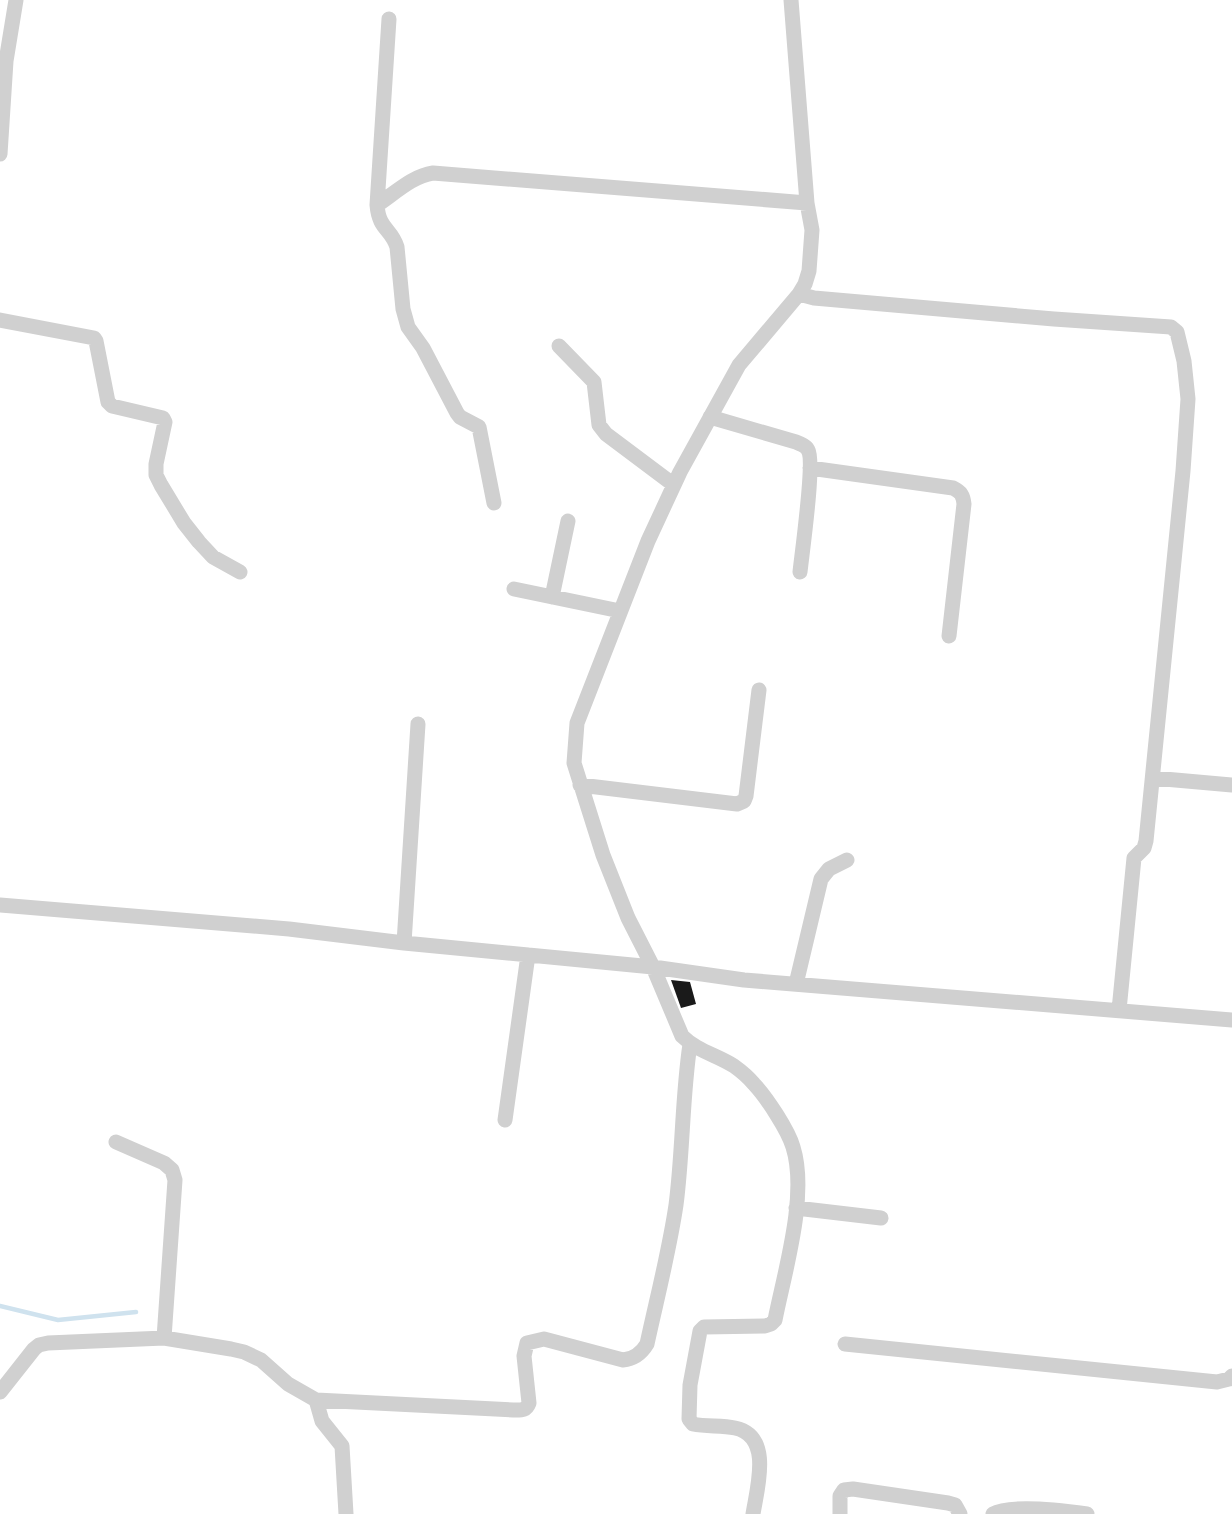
<svg xmlns="http://www.w3.org/2000/svg" width="1232" height="1514" viewBox="0 0 1232 1514" font-family="'Source Sans 3',sans-serif">
	<style>
		.lines { fill: none; stroke-linecap: round; stroke-linejoin: round }
		.stream { stroke: #cfe2ee; stroke-width: 4.5 }
		.building { fill: #1a1a1a }
		.minor { stroke: #d0d0d0; stroke-width: 15 }
	</style>
	<rect width="100%" height="100%" fill="#fff"/>
	<g class="lines">
		<path class="stream" d="M0 1306 58 1320 136 1312"/>
	</g>
	<path class="building" d="M671 980 690 982 696 1004 681 1008Z"/>
	<g class="lines">
		<path class="minor" d="M389 19 377 205C379 230 391 228 397 247L403 309 408 327 423 348 457 413 460 417 479 427 494 503
			M0 154 6 61 16 0
			M377 205C394 194 412 176 433 173L807 203
			M799 294 814 298 1054 319 1171 327 1177 332 1184 361 1188 399 1183 471 1146 841 1144 848 1134 858 1119 1010
			M0 320 94 338 96 341 108 402 112 406 163 418 165 422 156 464V475L161 485 184 523 199 542 213 557 240 572
			M559 346 594 382 599 425 606 434 674 485
			M710 417 796 442C801 444 806 446 808 450 815 461 802 553 800 572
			M810 468 953 488C961 492 963 495 964 504L949 636
			M514 589 620 611
			M552 597 568 521
			M1153 778 1232 785
			M580 785 737 804 744 801 746 796 759 690
			M0 905 289 929 404 943 653 967 744 980 1232 1020
			M404 943 418 724
			M796 984 821 879 829 869 847 860
			M505 1120 528 955
			M116 1142 164 1163 172 1170 175 1180 164 1338
			M796 1208 881 1218
			M845 1344 1217 1382 1229 1379 1232 1376
			M0 1392 34 1349 39 1345 48 1343 164 1338 231 1349 244 1352 261 1360 288 1384 316 1400 513 1410C521 1410 526 1411 529 1403L524 1356 527 1343 544 1339 623 1360C634 1359 641 1354 647 1344 657 1298 669 1252 676 1205 683 1151 682 1098 690 1044
			M316 1400 322 1421 342 1446 346 1514
			M753 1514C757 1488 773 1436 735 1428 721 1425 707 1427 693 1424L689 1419 690 1385 700 1331 704 1327 765 1326 771 1324 775 1320C785 1270 808 1195 793 1147 788 1130 767 1098 754 1084 749 1078 741 1071 734 1066 717 1055 697 1051 682 1036L653 967 628 918 603 855 574 763 577 723 648 541 680 472 739 365 799 294 805 284 809 271 812 230 807 203 791 0
			M840 1514V1496L844 1490 853 1489 948 1503 955 1505 960 1514
			M993 1514C1010 1504 1066 1511 1087 1514"/>
	</g>
</svg>
